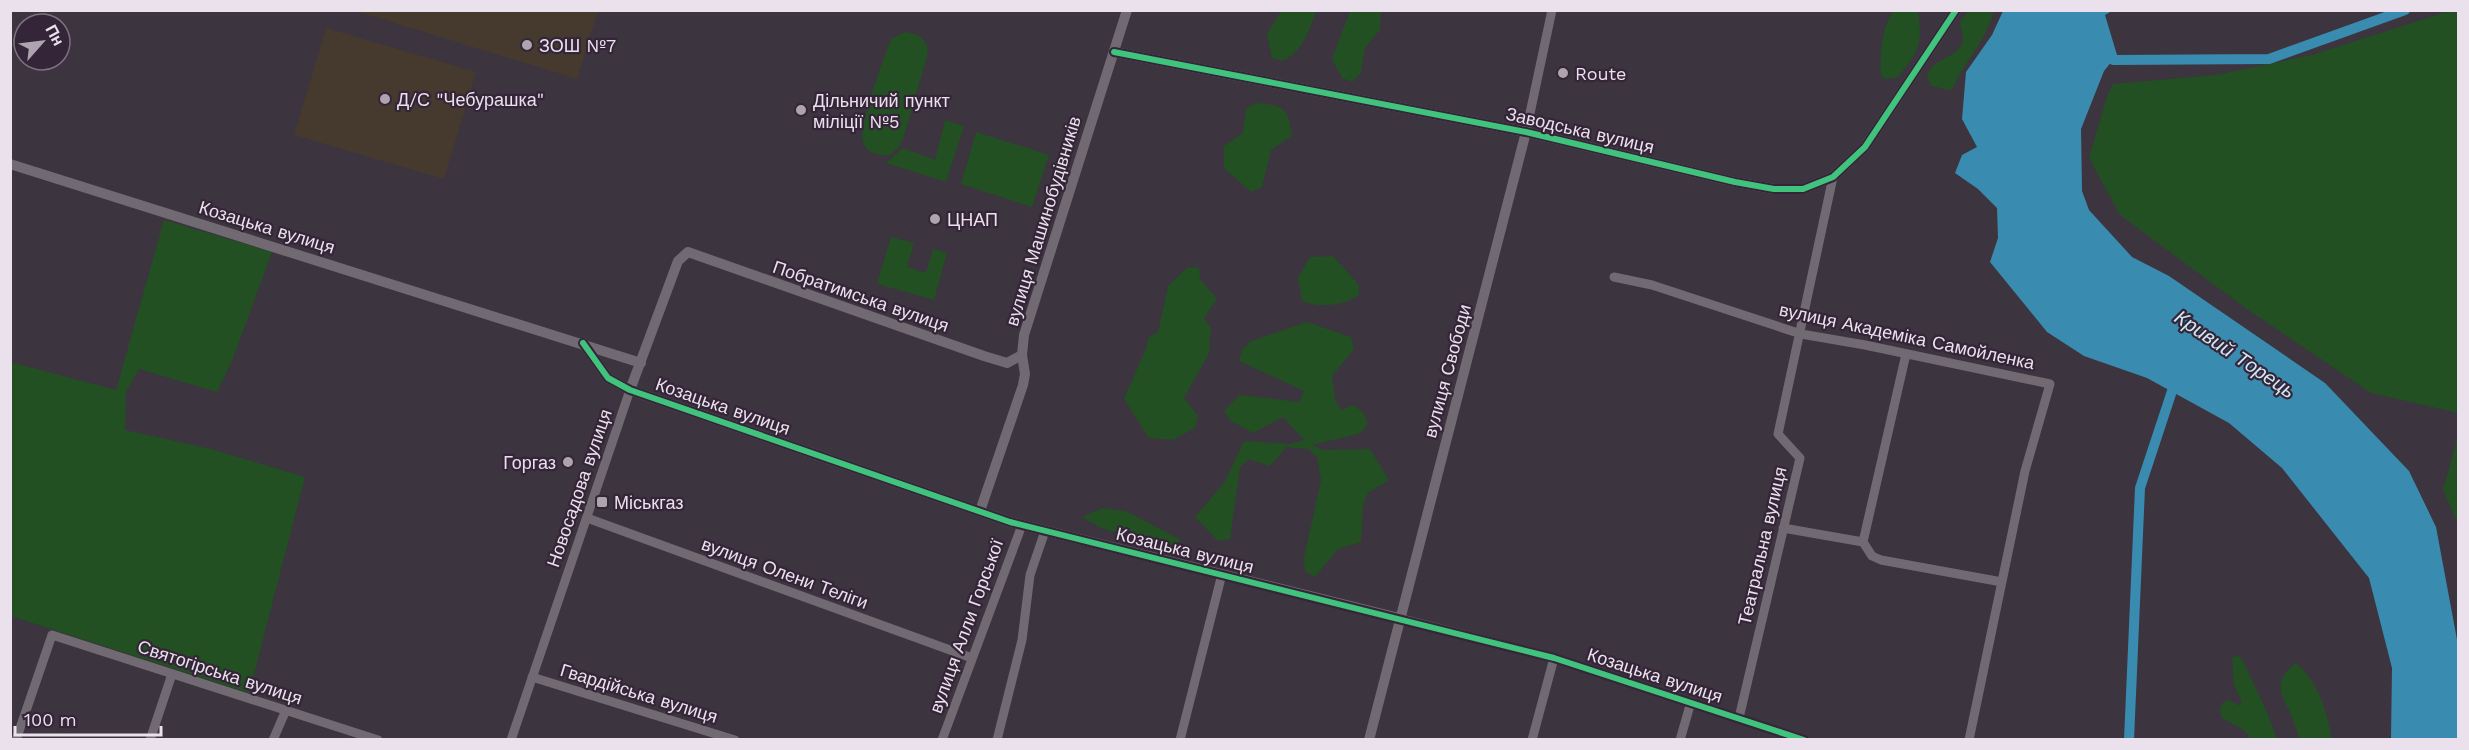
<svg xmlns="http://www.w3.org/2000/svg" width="2469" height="750" viewBox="0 0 2469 750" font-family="'Work Sans',sans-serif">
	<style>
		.education { fill: #463a2f }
		.green { fill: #225022 }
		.water { fill: #3a8bb0 }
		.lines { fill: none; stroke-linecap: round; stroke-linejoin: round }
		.canal { stroke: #3a8bb0; stroke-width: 10 }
		.minor { stroke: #726a73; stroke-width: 9 }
		.tertiary { stroke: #726a73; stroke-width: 10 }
		.cycleway-casing { stroke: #352538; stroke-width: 10 }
		.cycleway { stroke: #40c37c; stroke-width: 6 }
		.poi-dot { fill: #aea4b0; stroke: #352538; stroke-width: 2 }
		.labels { text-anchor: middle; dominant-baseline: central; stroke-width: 4.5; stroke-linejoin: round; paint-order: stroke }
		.poi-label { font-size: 18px; fill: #ebe1ed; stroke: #352538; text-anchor: start }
		.street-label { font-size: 18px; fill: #ebe1ed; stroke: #352538 }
		.water-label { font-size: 20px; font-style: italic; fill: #cee7f3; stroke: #352538 }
	</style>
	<rect width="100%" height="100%" fill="#3c343f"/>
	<path class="education" d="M356 11H598L577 79Z
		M326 28 476 72 444 179 294 135Z"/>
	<path class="green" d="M1281 11H1316C1309 31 1303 51 1283 61L1272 58 1267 34Z
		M1350 11H1381L1380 30 1365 48 1361 72 1353 82 1342 78 1332 59Z
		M1895 11H1918C1923 43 1919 52 1898 77L1887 79 1881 76C1879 60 1882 20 1895 11Z
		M1968 11H1994C1986 40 1965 61 1953 88L1950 90 1931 86 1927 75C1935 56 1960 58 1963 40 1964 35 1960 28 1960 22Z
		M2458 11V413L2371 393 2244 307 2120 215 2089 158 2107 96 2113 84 2216 75 2312 55 2443 13Z
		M905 32C918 34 927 38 928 53L904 136 898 148 890 155C879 156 866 153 863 142 858 124 884 59 891 39Z
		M1256 103C1282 105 1289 107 1292 136L1271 150 1262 187 1251 192 1224 168V146L1243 133 1246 109Z
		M945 120 964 126 946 182 886 163 903 148 935 160Z
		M976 132 1049 155 1032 207 961 184Z
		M164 220 272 252 232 361 217 392 139 369 126 392 125 430 211 449 305 477 249 693 11 616 10 362 116 390Z
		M891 237 914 243 907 267 926 273 933 249 947 253 934 300 877 284Z
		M1333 256 1359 285 1358 296C1343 306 1318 308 1302 301L1298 278 1310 257Z
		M1199 267 1200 279 1217 299 1204 318 1211 328 1209 353 1184 398 1198 416 1195 428 1173 440 1149 438 1124 399 1147 346 1148 338 1158 332 1168 286 1187 268Z
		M1307 322 1351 337 1354 349 1332 376 1335 400 1341 410 1353 405 1363 412 1368 423 1361 433 1316 444 1310 443 1323 450 1370 449 1389 480 1368 493 1363 504 1361 542 1338 549 1315 577 1305 571 1304 558 1321 480 1317 457 1309 449 1286 447 1270 466 1249 459 1240 467 1230 539 1218 541 1195 517 1224 483 1244 441 1290 444 1304 440 1283 417 1253 433 1231 421 1224 411 1240 395 1299 402 1304 391 1239 361 1242 350 1251 341Z
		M2458 436V524L2443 490Z
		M1103 508 1126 511 1181 540 1174 545 1103 529 1082 517Z
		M2237 655 2242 659 2267 712 2277 739H2249V735C2240 726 2231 724 2221 717L2220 709 2223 702 2228 700 2241 706V700L2234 685 2232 658Z
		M2296 663C2320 685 2326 709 2332 739H2299C2297 732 2295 724 2292 717 2282 694 2271 682 2296 663Z"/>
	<path class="water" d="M2003 11H2112L2105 15 2117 55 2104 71 2081 129 2082 191 2089 210 2132 257 2169 276 2325 383 2409 471 2436 527 2458 645V739H2391L2392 668 2369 578 2282 468 2229 423 2147 378 2084 356 2047 332 1990 262 1998 238 1997 208 1978 189 1955 173 1962 155 1977 147 1962 119 1966 72 1992 35Z"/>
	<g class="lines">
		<path class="canal" d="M2113 60 2269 59 2405 10
			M2129 740 2140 488 2172 391"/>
		<path class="minor" d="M1526 132 1552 10
			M1614 277 1652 285 1801 334 1865 345 2050 384 2025 471 1969 740
			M587 518 972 658
			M1783 528 1863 542 1872 556 1881 560 2002 582
			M1863 542 1906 354
			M1399 618 1554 658 1804 740
			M532 677 735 740
			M1739 718 1800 458 1778 434 1833 177
			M16 740 52 635 378 740
			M150 740 172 674
			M273 740 286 710
			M511 740 630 390
			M942 740 1022 525
			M997 740 1022 640 1030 575 1045 531
			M1180 740 1222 574
			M1532 740 1554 658
			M1680 740 1691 702"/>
		<path class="tertiary" d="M1114 52 1526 132 1735 182 1774 189H1803L1833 177 1865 147 1956 10
			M10 164 641 363
			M583 343 608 378 630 390 1010 522 1399 618
			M630 390 678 261 688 252 984 356 1007 363 1022 355
			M980 511 1023 385 1025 374 1022 355 1024 335 1127 10
			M1369 740 1526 132"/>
		<defs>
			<path id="cycleway" d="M1114 52 1526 132 1735 182 1774 189H1803L1833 177 1865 147 1956 10
				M583 343 608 378 630 390 1010 522 1554 658 1804 740"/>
		</defs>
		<use href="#cycleway" class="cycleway-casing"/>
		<use href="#cycleway" class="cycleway"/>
	</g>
	<g class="poi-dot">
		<circle cx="527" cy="45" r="6"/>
		<circle cx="1563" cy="73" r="6"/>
		<circle cx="385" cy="99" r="6"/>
		<circle cx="801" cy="110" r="6"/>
		<circle cx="935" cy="219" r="6"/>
		<circle cx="568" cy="462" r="6"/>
		<rect x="596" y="496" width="12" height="12" rx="3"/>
	</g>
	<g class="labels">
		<g class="poi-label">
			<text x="539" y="45">ЗОШ №7</text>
			<text x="1575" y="73">Route</text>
			<text x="397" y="99">Д/С "Чебурашка"</text>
			<text x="813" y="100">Дільничий пункт<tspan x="813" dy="21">міліції №5</tspan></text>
			<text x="947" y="219">ЦНАП</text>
			<text x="556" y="462" text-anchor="end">Горгаз</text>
			<text x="614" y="502">Міськгаз</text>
		</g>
		<g class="street-label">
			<text transform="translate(1580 130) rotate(13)">Заводська вулиця</text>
			<text transform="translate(1043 221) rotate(-73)">вулиця Машинобудівників</text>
			<text transform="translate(267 227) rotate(17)">Козацька вулиця</text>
			<text transform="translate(861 296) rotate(19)">Побратимська вулиця</text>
			<text transform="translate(1907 336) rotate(12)">вулиця Академіка Самойленка</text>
			<text transform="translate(1447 371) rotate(-75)">вулиця Свободи</text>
			<text transform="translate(723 406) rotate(19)">Козацька вулиця</text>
			<text transform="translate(579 488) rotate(-71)">Новосадова вулиця</text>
			<text transform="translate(1762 546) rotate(-77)">Театральна вулиця</text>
			<text transform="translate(1185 550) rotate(14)">Козацька вулиця</text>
			<text transform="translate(785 573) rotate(20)">вулиця Олени Теліги</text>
			<text transform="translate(966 626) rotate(-70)">вулиця Алли Горської</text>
			<text transform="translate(220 672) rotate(18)">Святогірська вулиця</text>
			<text transform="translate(1655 675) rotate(18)">Козацька вулиця</text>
			<text transform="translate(639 693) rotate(17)">Гвардійська вулиця</text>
		</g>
		<g class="water-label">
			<text transform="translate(2235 354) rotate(34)">Кривий Торець</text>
		</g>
	</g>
	<rect width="2469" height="750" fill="none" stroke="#ebe1ed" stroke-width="24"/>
	<g transform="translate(42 42) rotate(62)"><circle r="28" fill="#352538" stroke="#7e7080" stroke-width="1.5"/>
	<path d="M0-4.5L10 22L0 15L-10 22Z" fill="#aea4b0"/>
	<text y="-9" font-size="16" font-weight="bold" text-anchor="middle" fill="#ebe1ed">Пн</text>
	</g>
	<path d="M15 726v9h146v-9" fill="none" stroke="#ebe1ed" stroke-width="3"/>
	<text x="24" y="726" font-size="18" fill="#ebe1ed" stroke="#352538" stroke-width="4.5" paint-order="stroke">100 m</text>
</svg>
